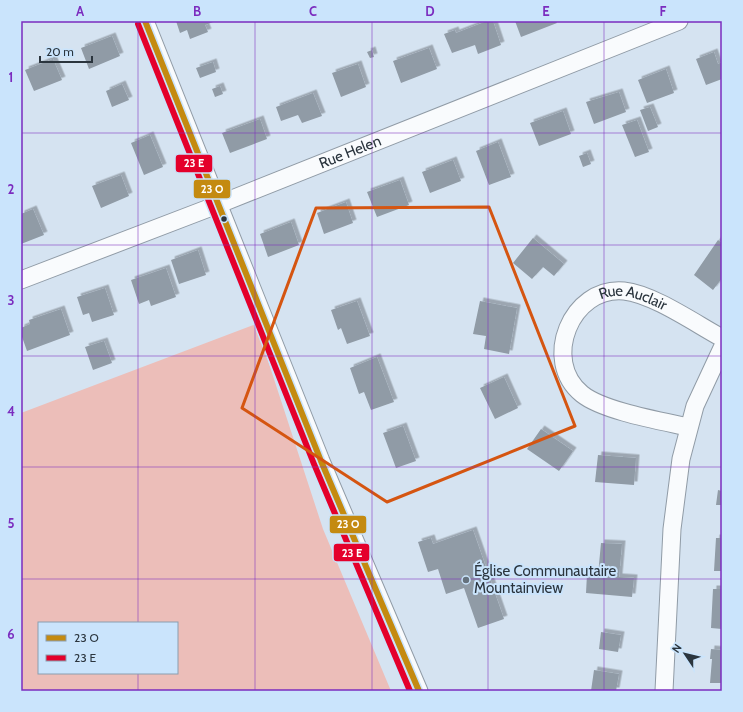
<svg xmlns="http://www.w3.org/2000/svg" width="743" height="712" viewBox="0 0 743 712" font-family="Cabin,sans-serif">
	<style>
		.green { fill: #ecbeb9; fill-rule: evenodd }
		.building { fill: #909ba6; filter: url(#shadow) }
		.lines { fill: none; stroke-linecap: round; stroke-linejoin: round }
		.minor-casing { stroke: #909ba6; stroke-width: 19 }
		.minor { stroke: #f9fbfd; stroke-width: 17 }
		.bus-1-casing { stroke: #cae4fc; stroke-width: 9 }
		.bus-2-casing { stroke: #cae4fc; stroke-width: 9 }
		.bus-1 { stroke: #c48a10; stroke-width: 6 }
		.bus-2 { stroke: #e4002b; stroke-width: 6 }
		.marked { fill: none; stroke: #d55511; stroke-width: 3; stroke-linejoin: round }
		.grid { fill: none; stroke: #7b2cbf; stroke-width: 1; stroke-opacity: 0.55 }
		.bus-dot { fill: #2b353e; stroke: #cae4fc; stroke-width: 1.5 }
		.poi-dot { fill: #66727d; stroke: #cae4fc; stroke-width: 1.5 }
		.labels { text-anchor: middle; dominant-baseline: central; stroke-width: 4; stroke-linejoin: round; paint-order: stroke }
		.street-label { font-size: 15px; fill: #2b353e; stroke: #cae4fc }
		.poi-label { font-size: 15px; fill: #2b353e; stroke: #cae4fc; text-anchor: start }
		.line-badge { stroke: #cae4fc; stroke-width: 1.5 }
		.badge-label { font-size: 11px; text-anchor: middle; font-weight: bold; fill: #fff }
		.neatline { fill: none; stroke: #7b2cbf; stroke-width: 1.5 }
		.grid-label { font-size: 13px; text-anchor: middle; font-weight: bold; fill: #7b2cbf }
	</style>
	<defs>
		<filter id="shadow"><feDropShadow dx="3.5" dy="-3.5" stdDeviation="0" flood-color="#0004"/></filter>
	</defs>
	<rect width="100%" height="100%" fill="#d5e3f1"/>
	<path class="green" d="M256 324 323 529 391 691H21V413ZM39 623H177V673H39Z"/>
	<path class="building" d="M176 21H216L205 25 208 32 190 39 187 30 180 33Z
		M487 21H493L501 45 478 54 475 45 452 53 444 34 455 30 456 33Z
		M515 21H556L557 23 521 37Z
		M112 36 120 56 89 69 81 48Z
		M429 48 437 69 401 83 393 61Z
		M372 50 374 57 370 58 367 52Z
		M714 52 718 64 722 62V79L706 85 696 59Z
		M53 59 62 80 34 91 25 70Z
		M213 62 216 72 200 78 196 68Z
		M358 64 366 87 341 97 332 73Z
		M666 69 674 93 647 103 638 80Z
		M122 84 129 100 112 107 106 91Z
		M220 86 223 94 215 97 212 89Z
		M619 92 626 112 594 124 586 102Z
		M313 93 322 116 302 123 298 115 281 121 276 107Z
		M650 107 658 127 648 131 640 110Z
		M563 111 571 134 539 146 530 123Z
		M260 119 267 139 230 153 222 133Z
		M637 120 649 152 635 157 622 125Z
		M150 135 163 167 144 175 131 143Z
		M498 142 511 177 489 185 476 151Z
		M587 153 591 164 583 167 579 156Z
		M453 160 461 181 430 193 422 172Z
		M121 175 129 196 101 208 92 186Z
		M400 180 409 205 377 217 367 192Z
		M346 202 353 223 324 234 317 213Z
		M33 209 44 235 21 244V214Z
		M291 222 299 245 268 257 260 234Z
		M533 238 564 264 554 276 543 267 532 279 513 263Z
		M718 240 722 243V278L713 290 694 275Z
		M198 250 206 275 179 284 171 260Z
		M166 268 176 297 151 306 149 300 139 304 131 280Z
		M105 288 114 315 92 322 89 313 83 315 77 297Z
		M357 301 370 336 347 344 341 328 338 330 331 310Z
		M480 301 517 308 509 354 484 349 486 336 473 334Z
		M61 309 70 335 27 351 21 334V328L30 324 29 320Z
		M104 341 112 363 93 370 85 347Z
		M377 357 394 402 371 410 364 392 359 394 350 368Z
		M504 377 518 408 495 419 480 388Z
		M403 426 416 461 396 468 383 433Z
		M541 429 573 451 559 471 527 449Z
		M598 455 636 458 634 485 595 482Z
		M718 490 722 491V505H716Z
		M473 530 504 619 478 628 464 588 446 594 438 569 428 572 418 542 431 538 433 544Z
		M716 538H722V571H714Z
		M601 543 622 544 619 577 634 578 632 597 586 593 587 574 598 575Z
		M713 589H722V629L711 628Z
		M601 632 621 635 618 652 599 649Z
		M711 649 722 650V683H710L712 659H710Z
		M594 670 619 674 616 691H591Z"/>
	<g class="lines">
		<defs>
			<g id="minor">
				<path d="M145 21 321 461 419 691"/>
				<path id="s1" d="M21 280 217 205 679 21"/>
				<path id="s2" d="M688 427C661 421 603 411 582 394 541 361 571 286 624 291 653 294 696 324 722 338"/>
				<path d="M664 691 672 529 681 459 695 406 722 348"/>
			</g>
		</defs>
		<use href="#minor" class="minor-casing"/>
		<use href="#minor" class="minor"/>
		<defs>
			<path id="bus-1" d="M145 21 321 461 419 691"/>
			<path id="bus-2" d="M138 24 314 464 410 691"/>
		</defs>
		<use href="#bus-1" class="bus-1-casing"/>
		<use href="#bus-2" class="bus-2-casing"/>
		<use href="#bus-1" class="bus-1"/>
		<use href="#bus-2" class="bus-2"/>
	</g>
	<path class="marked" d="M489 207 575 426 387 502 242 408 316 208Z"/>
	<path class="grid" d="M138 21V623M255 21V691M372 21V691M488 21V691M604 21V691M21 133H722M21 245H722M21 356H722M21 467H722M21 579H722M138 673V691"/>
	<circle class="bus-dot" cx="224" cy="219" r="3.5"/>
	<circle class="poi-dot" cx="466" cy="580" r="4"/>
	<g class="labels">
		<g class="street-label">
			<text stroke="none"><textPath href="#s1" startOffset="353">Rue Helen</textPath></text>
			<text stroke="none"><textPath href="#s2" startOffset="266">Rue Auclair</textPath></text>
		</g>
		<g class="poi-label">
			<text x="474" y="571">Église Communautaire<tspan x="474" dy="17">Mountainview</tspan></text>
		</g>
	</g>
	<g class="line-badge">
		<rect x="175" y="154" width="38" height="19" rx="4" fill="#e4002b"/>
		<rect x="193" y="179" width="38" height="20" rx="4" fill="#c48a10"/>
		<rect x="329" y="515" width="38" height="19" rx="4" fill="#c48a10"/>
		<rect x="333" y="543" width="37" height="19" rx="4" fill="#e4002b"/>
	</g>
	<g class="badge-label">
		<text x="194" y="167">23 E</text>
		<text x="212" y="193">23 O</text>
		<text x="348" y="528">23 O</text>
		<text x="352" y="557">23 E</text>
	</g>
	<rect width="743" height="712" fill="none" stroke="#cae4fc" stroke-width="44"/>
	<rect x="38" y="622" width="140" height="52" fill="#cae4fc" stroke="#8a9eb0"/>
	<rect x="46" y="635" width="20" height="6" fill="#c48a10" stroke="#8a9eb0"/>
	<text x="74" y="642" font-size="12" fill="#2b353e">23 O</text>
	<rect x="46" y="655" width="20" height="6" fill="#e4002b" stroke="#8a9eb0"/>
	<text x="74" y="662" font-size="12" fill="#2b353e">23 E</text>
	<g transform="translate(685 654) rotate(305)" stroke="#cae4fc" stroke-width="3" paint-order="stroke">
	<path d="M0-3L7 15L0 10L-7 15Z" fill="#2b353e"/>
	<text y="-6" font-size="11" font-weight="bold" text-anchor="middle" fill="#2b353e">N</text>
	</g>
	<path d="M40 56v6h52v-6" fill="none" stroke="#2b353e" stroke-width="2"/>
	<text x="46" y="56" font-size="12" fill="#2b353e" stroke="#cae4fc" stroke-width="3" paint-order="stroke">20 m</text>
	<rect x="22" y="22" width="699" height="668" class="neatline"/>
	<g class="grid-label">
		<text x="80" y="16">A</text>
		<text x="197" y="16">B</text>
		<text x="313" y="16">C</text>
		<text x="430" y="16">D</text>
		<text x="546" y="16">E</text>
		<text x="663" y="16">F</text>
		<text x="11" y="82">1</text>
		<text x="11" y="194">2</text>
		<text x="11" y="305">3</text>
		<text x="11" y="416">4</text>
		<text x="11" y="528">5</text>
		<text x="11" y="639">6</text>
	</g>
</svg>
